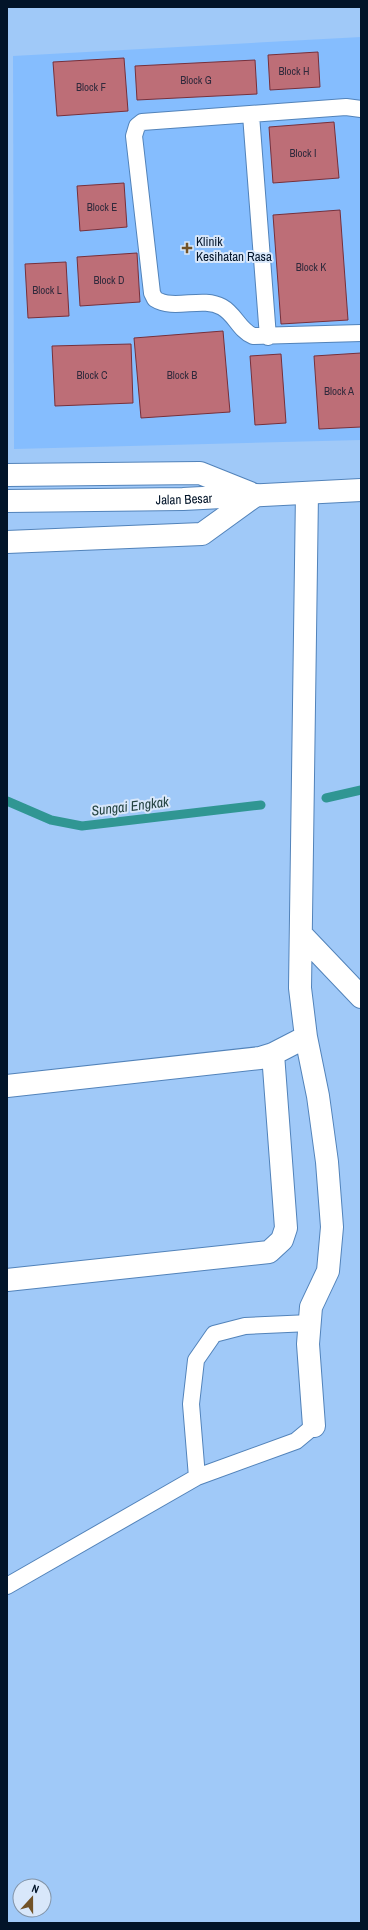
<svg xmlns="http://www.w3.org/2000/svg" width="368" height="1930" viewBox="0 0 368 1930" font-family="'Archivo Narrow',sans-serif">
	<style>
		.built { fill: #85bdfe }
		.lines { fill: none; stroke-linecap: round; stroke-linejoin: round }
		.stream { stroke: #309693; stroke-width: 9 }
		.building { fill: #bd6e77; stroke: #77303b }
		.lane-casing { stroke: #5283ba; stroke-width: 18 }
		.street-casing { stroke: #5283ba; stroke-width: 24 }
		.secondary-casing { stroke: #5283ba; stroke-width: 24 }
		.lane { stroke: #fff; stroke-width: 16 }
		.street { stroke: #fff; stroke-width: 22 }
		.secondary { stroke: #fff; stroke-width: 22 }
		.poi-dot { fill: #715227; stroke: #d8e7fa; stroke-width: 1.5 }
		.labels { text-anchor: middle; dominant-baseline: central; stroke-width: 4; stroke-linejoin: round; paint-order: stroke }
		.number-label { font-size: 11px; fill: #312a3c }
		.poi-label { font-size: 13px; fill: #021429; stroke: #d8e7fa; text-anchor: start }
		.street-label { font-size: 13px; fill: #021429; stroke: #d8e7fa }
		.water-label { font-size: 14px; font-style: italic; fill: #244341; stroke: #d8e7fa }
	</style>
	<rect width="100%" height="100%" fill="#a0c9f8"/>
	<path class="built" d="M361 37V440L14 449 13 56Z"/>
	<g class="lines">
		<path class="stream" d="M326 798 361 790
			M7 801 51 820 82 826 261 805"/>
	</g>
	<path class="building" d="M318 52 320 87 270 90 268 55Z
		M124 58 128 111 57 116 53 62Z
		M255 60 257 94 137 100 135 66Z
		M334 122 339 178 273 183 269 127Z
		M124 183 127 227 80 231 77 186Z
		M340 210 348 320 281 324 273 215Z
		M137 253 140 302 80 306 77 257Z
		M66 262 69 316 28 318 25 264Z
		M223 331 230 412 141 418 134 338Z
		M131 344 133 403 55 406 52 346Z
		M361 353V427L319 429 314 356Z
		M281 354 286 423 255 425 250 356Z"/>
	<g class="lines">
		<defs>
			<path id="lane" d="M361 109 346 107 142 122 137 126 134 136 152 293 155 299C174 311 202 296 222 307 235 314 239 330 253 336L361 333
				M251 115 268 337
				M197 1477 191 1404 196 1360 214 1334 245 1326 310 1323
				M7 1586 197 1477 296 1441 314 1426"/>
			<path id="street" d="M307 493 300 988 306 1037 318 1096 327 1162 332 1227 328 1271 311 1307 308 1344 314 1426
				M301 934 361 997
				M7 1086 260 1058 273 1054 306 1037
				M7 1280 269 1252 282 1240 286 1228 273 1054"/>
			<g id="secondary">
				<path d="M7 475 200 473 250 493"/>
				<path id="s1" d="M7 501 183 499 361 490"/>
				<path d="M7 542 202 534 256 495"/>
			</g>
		</defs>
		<use href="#lane" class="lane-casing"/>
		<use href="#street" class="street-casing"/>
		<use href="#secondary" class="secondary-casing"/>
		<use href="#lane" class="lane"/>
		<use href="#street" class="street"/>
		<use href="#secondary" class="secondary"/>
	</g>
	<path class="poi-dot" d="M185 242h4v4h4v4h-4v4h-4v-4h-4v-4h4z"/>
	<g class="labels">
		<g class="number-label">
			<text x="294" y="71">Block H</text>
			<text x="196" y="80">Block G</text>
			<text x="91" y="87">Block F</text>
			<text x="303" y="153">Block I</text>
			<text x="102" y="207">Block E</text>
			<text x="311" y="267">Block K</text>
			<text x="109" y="280">Block D</text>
			<text x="47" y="290">Block L</text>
			<text x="92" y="375">Block C</text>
			<text x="182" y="375">Block B</text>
			<text x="339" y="391">Block A</text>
		</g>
		<g class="poi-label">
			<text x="196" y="241">Klinik<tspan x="196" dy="15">Kesihatan Rasa</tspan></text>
		</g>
		<g class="street-label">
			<text stroke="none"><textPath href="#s1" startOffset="177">Jalan Besar</textPath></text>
		</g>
		<g class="water-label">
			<text transform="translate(130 806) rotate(-7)">Sungai Engkak</text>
		</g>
	</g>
	<rect width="368" height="1930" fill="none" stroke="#021429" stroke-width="16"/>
	<g transform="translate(32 1898) rotate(21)"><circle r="19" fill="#d8e7fa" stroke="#8293a6"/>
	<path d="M0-3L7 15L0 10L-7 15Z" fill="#715227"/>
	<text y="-6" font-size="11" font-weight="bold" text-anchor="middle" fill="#021429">N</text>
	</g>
</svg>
